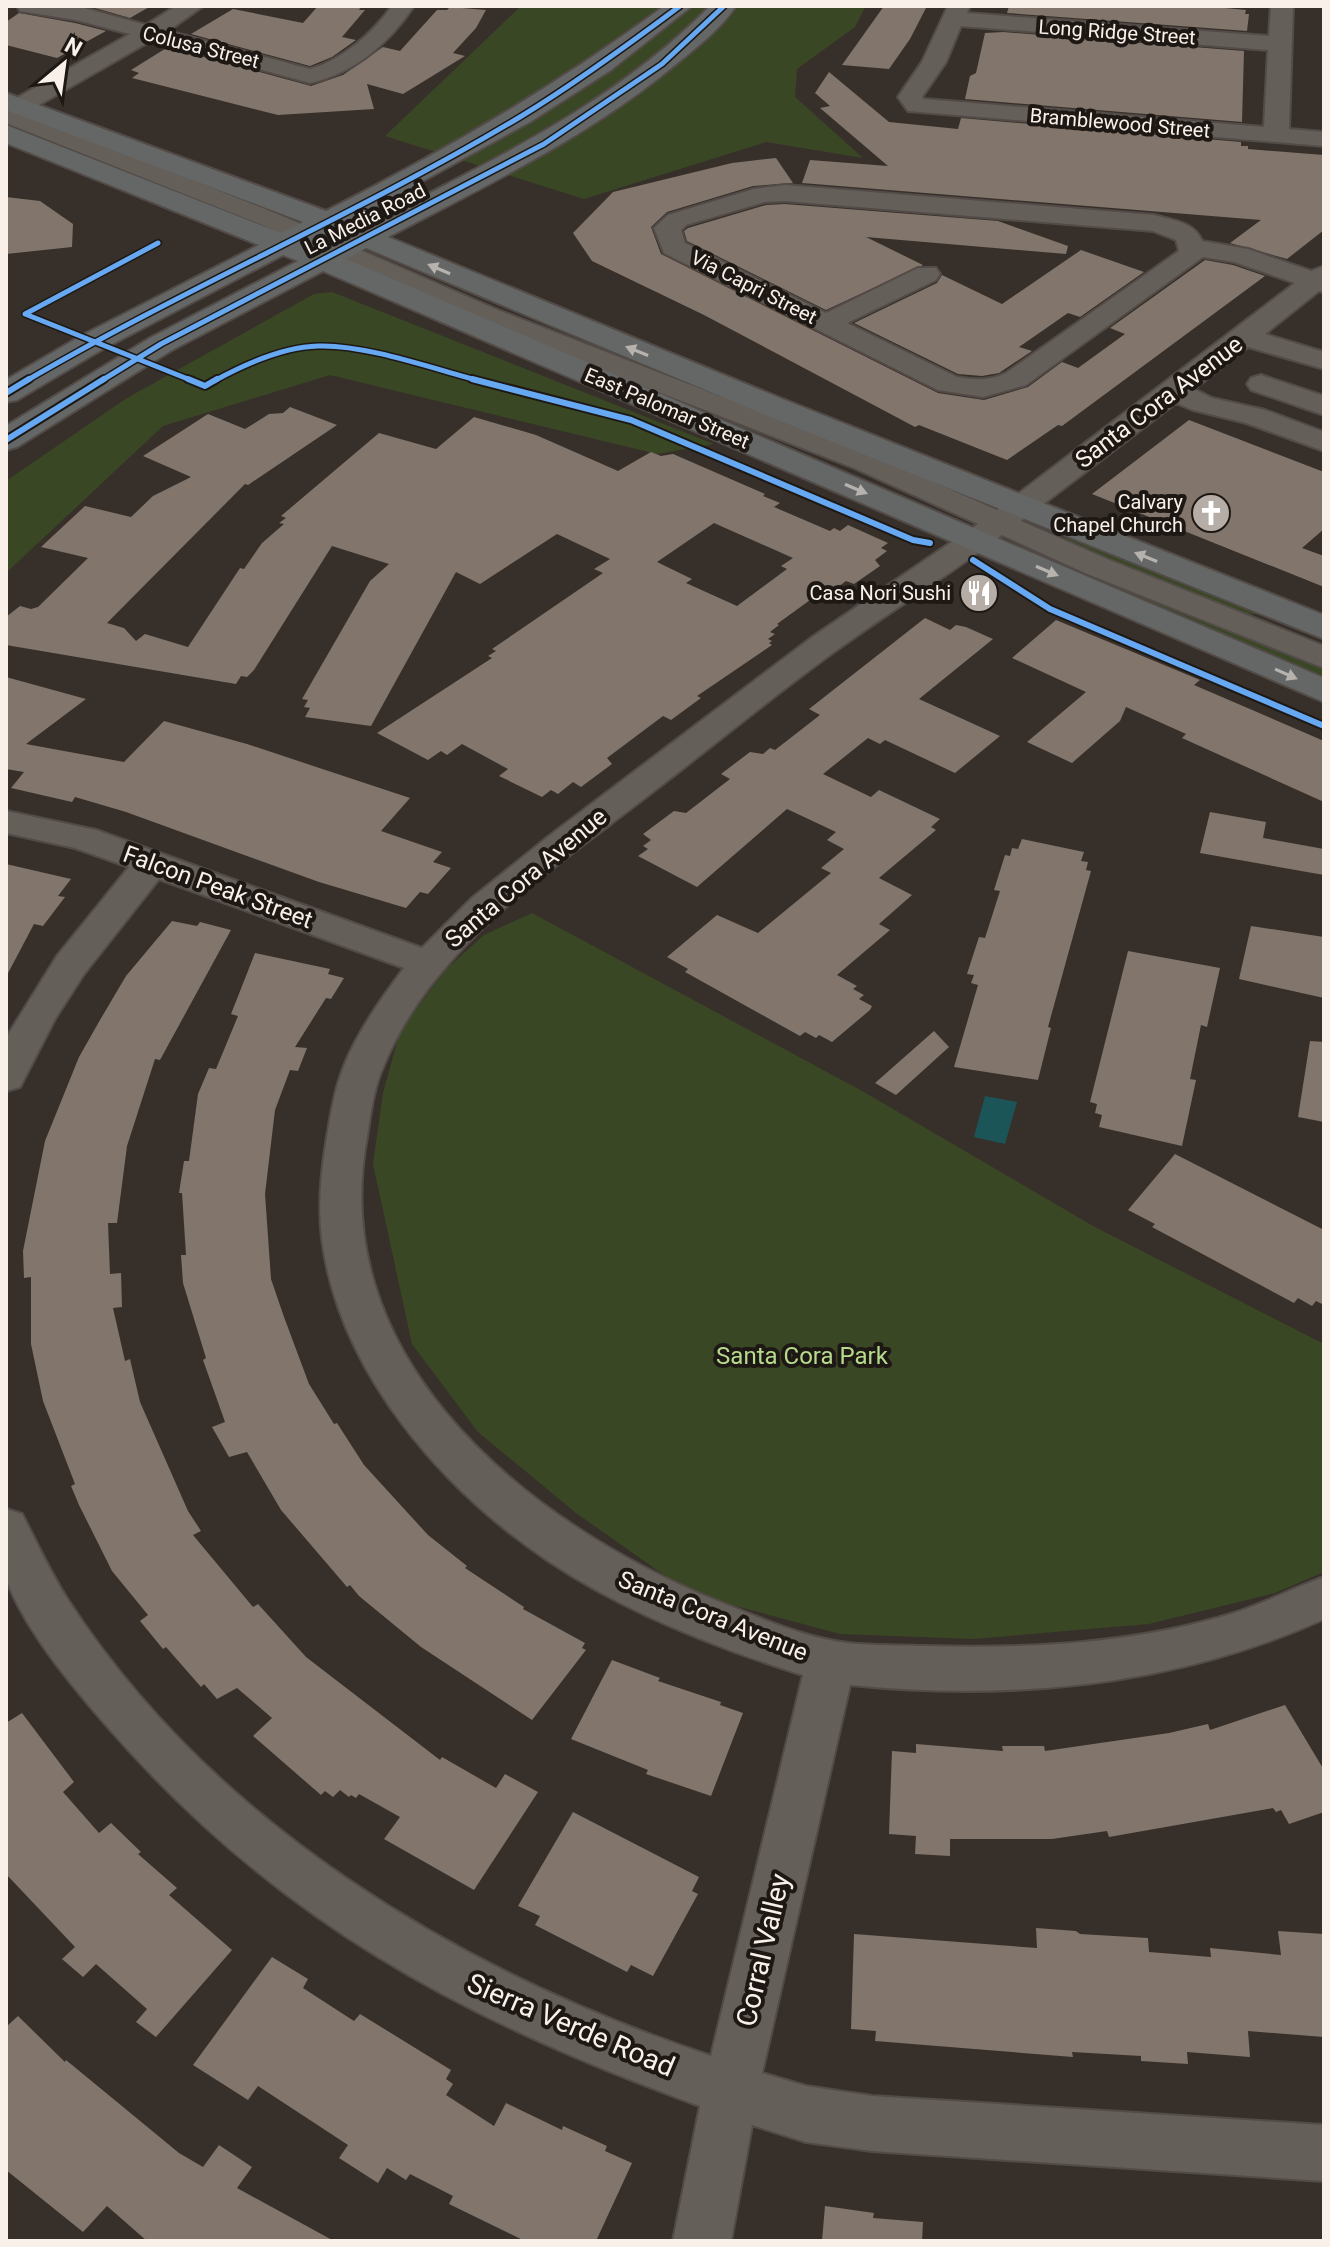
<svg xmlns="http://www.w3.org/2000/svg" width="1330" height="2247" viewBox="0 0 1330 2247" font-family="Roboto,sans-serif">
	<style>
		.green { fill: #3a4725 }
		.water { fill: #1b5558 }
		.building { fill: #82756b; fill-rule: evenodd }
		.lines { fill: none; stroke-linecap: round; stroke-linejoin: round }
		.minor-casing { stroke: #524b47; stroke-width: 4 }
		.major-casing { stroke: #524b47; stroke-width: 4 }
		.minor { fill: #655f5a; fill-rule: evenodd }
		.major { fill: #656766; fill-rule: evenodd }
		.cycleway-far1-casing { stroke: #1e1814; stroke-width: 8 }
		.cycleway-casing { stroke: #1e1814; stroke-width: 10 }
		.cycleway-far1 { stroke: #66a8f1; stroke-width: 5 }
		.cycleway { stroke: #66a8f1; stroke-width: 6 }
		.oneway { fill: #b6b2ae }
		.labels { text-anchor: middle; dominant-baseline: central; stroke-width: 8; stroke-linejoin: round; paint-order: stroke }
		.far-street-label { font-size: 20px; fill: #f9f0e9; stroke: #1e1814 }
		.far-poi-label { font-size: 20px; fill: #f9f0e9; stroke: #1e1814; text-anchor: end }
		.street-label { font-size: 24px; fill: #f9f0e9; stroke: #1e1814 }
		.park-label { font-size: 24px; fill: #b7db8d; stroke: #1e1814 }
		.near-street-label { font-size: 28px; fill: #f9f0e9; stroke: #1e1814 }
	</style>
	<rect width="100%" height="100%" fill="#37302a"/>
	<path class="green" d="M521 6H866L855 27 797 69 795 97 863 158 766 142 584 199 385 136Z
		M332 292 714 444 657 454 330 375 163 426 6 573V481L127 398 314 294Z
		M1068 536 1324 633V643L1316 633 1274 616 1242 613 1118 564 1064 539Z
		M1046 553 1324 666V680L1039 557Z
		M532 913 864 1092 1093 1226 1324 1344V1572L1275 1593 1149 1624 973 1639 840 1634 691 1594 576 1513 478 1432 412 1344 373 1164 383 1093 400 1031 446 969 484 935Z"/>
	<path class="water" d="M985 1096 1017 1102 1005 1144 974 1137Z"/>
	<path class="building" d="M88 6H151L130 18Z
		M318 6H362L359 10H365L342 37 356 40 332 57 310 66 191 34 233 9 303 23Z
		M884 6H927L910 39 889 69 842 65Z
		M1009 6H1204L1246 10 1245 14H1249L1247 31 1007 13Z
		M450 7 486 10 476 28 453 53 465 56 403 94 367 84 374 109 278 115 132 78 139 73 131 70 168 47 311 86 343 75 383 47 400 51 437 10H447Z
		M19 13 75 23 106 31 57 58 6 45V22Z
		M1003 32 1244 51 1242 122 965 99 970 76 976 73 985 33Z
		M829 72 889 122 958 129 961 118 1241 142V146H1248V149L1324 155V230L1287 259 1230 243 1261 220 802 183 810 160 888 166 820 108 830 106 815 93Z
		M776 158 793 183 753 186 667 212 651 227 661 254 938 393 984 400 1028 387 1062 362 1078 368 1125 334 1110 328 1205 260 1233 265 1265 276 1062 426 1058 425 1007 460 919 425 915 427 704 315 592 261 573 233 613 192 732 163Z
		M6 197 40 201 73 224 72 247 6 254Z
		M785 204 998 221 1068 246 1066 254 866 237 923 265 826 310 687 241 684 231 688 228 766 205Z
		M1081 250 1144 272 1080 317 1068 313 1019 347 1032 351 999 373 982 376 958 374 854 323 937 283 942 275 1002 304Z
		M290 407 337 425 248 485 245 484 107 623 124 628 136 641 145 634 188 647 240 568 244 569 262 543 284 524 279 523 286 518 281 516 379 433 436 449 474 417 536 435 618 471 651 452 661 456 673 454 765 494 763 496 780 503 774 507 830 531 834 528 840 531 848 525 888 543 881 548 887 551 875 560 880 566 854 584 846 581 834 590 828 587 777 624 779 625 770 632 775 634 768 639 772 641 769 643 772 645 697 696 701 698 671 720 663 716 607 758 612 764 581 787 573 782 558 794 551 790 542 797 499 776 508 769 462 744 447 755 441 751 428 760 377 733 492 658 488 656 496 651 492 649 603 573 594 569 610 559 557 534 480 584 456 572 371 726 305 717 310 708 304 707 308 700 302 699 370 581 389 564 332 546 254 670 247 677 241 676 236 684 6 645V617L20 606 31 609 38 607 88 558 41 547 85 506 131 517 153 496 191 477 143 456 208 414 245 429 269 414 283 413ZM714 523 793 558 781 566 787 569 737 606 686 583 692 579 657 562Z
		M1189 420 1324 472V529L1302 548 1324 556V587L1092 494Z
		M925 618 950 630 956 625 966 627 993 639 919 699 1000 736 955 773 885 740 880 744 868 738 823 774 871 797 879 790 940 819 931 827 936 830 879 878 912 895 879 924 890 930 837 975 857 986 853 989 864 995 859 999 872 1006 870 1010 832 1042 819 1035 816 1038 805 1032 800 1036 685 972 688 969 667 957 717 915 758 933 831 873 821 868 844 849 827 840 836 832 787 809 697 887 638 856 648 849 643 846 651 840 643 834 674 811 686 813 730 779 721 774 750 752 763 754 770 748 775 750 820 715 809 709Z
		M1056 620 1200 680 1194 685 1324 741V802L1182 738 1186 734 1126 707 1120 721 1072 763 1027 742 1086 692 1012 658Z
		M6 677 86 699 26 744 124 762 164 721 247 744 410 798 381 831 442 852 433 862 451 868 428 894 420 892 406 908 319 882 126 812 75 797 72 802 11 788 24 772 6 769Z
		M1210 812 1266 822 1263 838 1324 849V875L1200 853Z
		M1022 839 1084 852 1081 861 1088 862 1086 870 1091 871 1048 1027 1051 1028 1038 1080 954 1067 978 985 971 983 974 975 967 974 979 937 985 938 1000 891 994 890 1005 855 1010 856 1012 848 1018 849Z
		M6 864 71 879 58 896 65 897 43 926 34 924 6 977Z
		M172 921 197 926 200 922 231 930 160 1060 155 1059 127 1146 117 1223H108L110 1274 121 1273 122 1307 113 1308 125 1361 130 1359 140 1402 188 1511 201 1531 193 1535 253 1607 258 1604 306 1657 440 1760 442 1757 496 1788 505 1774 538 1792 474 1890 384 1839 400 1817 359 1794 356 1798 351 1795 349 1797 340 1790 333 1797 325 1791 321 1795 253 1736 272 1718 237 1688 217 1699 204 1684 201 1687 166 1647 163 1649 140 1621 148 1615 112 1571 79 1505 71 1486 75 1484 43 1401 31 1344V1277L24 1278 23 1251 45 1141 79 1057 100 1020 126 976Z
		M1251 926 1324 937V998L1239 979Z
		M1128 951 1220 968 1207 1027 1201 1025 1190 1079 1196 1080 1182 1146 1099 1127 1102 1115 1095 1113 1097 1104 1090 1102Z
		M255 953 330 969 328 974 344 978 331 999 326 998 295 1047 307 1048 298 1071 290 1070 275 1110 265 1194 271 1279 284 1317 309 1384 334 1424 337 1423 364 1465 428 1535 467 1566 465 1568 524 1607 523 1609 585 1643 582 1648 586 1650 532 1720 421 1647 359 1596 350 1585 347 1587 281 1510 247 1452 229 1457 212 1427 225 1422 203 1360 206 1358 183 1283 181 1255H186L182 1193H179L184 1161H189L198 1094 209 1068 216 1069 238 1016 231 1014Z
		M934 1031 949 1047 896 1095 875 1083Z
		M1310 1041 1324 1042V1122L1298 1117Z
		M1175 1154 1324 1230V1305L1316 1301 1312 1306 1298 1298 1294 1303 1152 1227 1155 1224 1128 1210Z
		M612 1660 660 1678 658 1681 721 1702 720 1705 743 1713 711 1796 646 1774 648 1770 571 1739Z
		M1285 1705 1324 1770V1812L1289 1824 1281 1810 1276 1812 1273 1808 1109 1837 1107 1831 1052 1839H950V1856L915 1854 916 1836 889 1834 892 1751 916 1753V1744L1003 1751 1002 1746H1044L1045 1751 1169 1733 1208 1724 1210 1730Z
		M22 1713 74 1782 63 1792 99 1833 111 1823 141 1852 138 1854 177 1888 169 1895 232 1950 156 2037 136 2022 147 2009 96 1964 83 1977 62 1959 75 1947 6 1874V1723Z
		M573 1812 699 1877 692 1891 698 1894 653 1976 631 1965 627 1972 535 1925 540 1916 518 1906Z
		M1036 1928 1076 1931 1080 1934 1148 1938 1149 1952 1211 1957 1210 1948 1281 1955 1278 1931 1324 1934V2037L1248 2031 1250 2057 1187 2052 1188 2064 1141 2061V2056L1072 2052 1073 2057 875 2041 876 2031 851 2029 854 1934 1037 1948Z
		M272 1957 308 1979 303 1988 354 2021 360 2014 451 2070 446 2079 453 2084 446 2095 494 2126 506 2103 562 2130 563 2126 607 2146 605 2151 632 2163 596 2241H525L449 2204 453 2196 410 2174 406 2180 387 2168 378 2183 339 2158 348 2145 258 2086 248 2100 193 2065Z
		M18 2016 65 2062 66 2060 179 2153 203 2167 219 2145 252 2167 237 2188 334 2241H147L107 2206 83 2232 6 2170V2027Z
		M825 2206 874 2213 873 2218 923 2222 922 2241H822Z"/>
	<g class="lines">
		<defs>
			<path id="minor" d="M17 6H77L146 25 176 6H203L168 31 310 69C342 60 373 33 392 6H414C388 44 355 73 310 83L152 40 25 113 280 215 498 310 874 456 997 510 1295 283 1234 262 1203 257 1026 385 983 397 938 390 664 253 654 228 668 215 754 189 785 185 1154 215C1172 220 1195 222 1202 241L1248 249 1311 271 1324 266V292L1319 291 1265 334 1324 352V369L1248 347 1194 389 1212 398 1265 410 1324 432V451L1246 423 1193 410 1176 403 1021 521 1107 559 1324 646V668L1085 573 1002 535C948 576 889 612 834 652 772 697 714 745 654 791 555 868 434 944 384 1065 372 1091 370 1121 365 1149 332 1368 534 1526 715 1600 758 1617 801 1637 848 1643 873 1646 898 1645 924 1646 1028 1649 1134 1644 1234 1613 1265 1603 1293 1588 1324 1577V1619C1176 1686 1011 1701 850 1685L762 2073 806 2086 872 2096 1324 2125V2181L872 2151 806 2142 752 2125 731 2241H673L700 2106C461 2019 275 1920 106 1725 72 1686 26 1631 7 1581 1 1564 6 1528 6 1509L22 1514C37 1543 50 1572 68 1600 215 1826 460 1972 711 2056L803 1675C717 1648 625 1612 550 1562 442 1490 339 1372 322 1239 318 1205 321 1171 327 1137 331 1113 335 1088 344 1066 358 1031 381 999 404 968L159 879 84 974 55 1019 20 1087 6 1091V1038L57 956 129 867 75 848 6 833V811L96 830 422 948 472 898 549 836 811 638 978 524 854 468 478 322 262 225 6 123V104L130 34 76 20 20 11ZM785 201 1153 231 1176 240 1179 251 1006 373C989 381 975 380 957 377L847 323 936 280 940 274 936 268H918L826 313 685 243 681 230 686 225 765 202Z
				M948 6H970L967 13 1269 36 1271 6H1293L1289 129 1324 132V146L908 111 898 97 922 62ZM961 26 1268 50 1264 127 924 99 922 97 946 62Z
				M1261 375 1324 396V415L1251 390 1247 384 1251 378Z"/>
			<path id="major" d="M664 6H692L611 70 530 122 350 221 364 227C486 163 613 105 710 6H736C722 27 700 45 680 61 592 135 489 184 388 237L785 400 1324 615V639L763 414 366 248 346 259 1324 678V702L323 271 172 350 17 447 6 450V426L150 338 298 261 283 255 101 350 17 400 6 402V380L79 337 259 245 6 143V125L281 233 303 222 6 110V93L326 211C445 151 557 85 664 6ZM328 232 342 238 321 249 306 243Z"/>
		</defs>
		<use href="#minor" class="minor-casing"/>
		<use href="#major" class="major-casing"/>
		<use href="#minor" class="minor"/>
		<use href="#major" class="major"/>
		<defs>
			<path id="cycleway-far1" d="M158 243 25 314 193 381
				M26 381C187 287 360 213 520 117 576 83 628 45 680 6
				M101 381 161 344 544 144 662 64 724 6
				M214 381C245 364 282 347 318 346 364 344 434 369 480 381"/>
			<path id="cycleway" d="M188 379 205 386 217 379
				M472 379 631 420 913 540 930 543
				M6 393 29 379
				M6 440 104 379
				M973 560 1050 609 1324 726"/>
		</defs>
		<use href="#cycleway-far1" class="cycleway-far1-casing"/>
		<use href="#cycleway" class="cycleway-casing"/>
		<use href="#cycleway-far1" class="cycleway-far1"/>
		<use href="#cycleway" class="cycleway"/>
	</g>
	<defs><path id="oneway-solid" d="M-6-.8H1V-3.2L6.5 0L1 3.2V.8H-6Z" transform="scale(2)"/></defs>
	<g class="oneway">
		<use href="#oneway-solid" transform="translate(439 269) rotate(-157)"/>
		<use href="#oneway-solid" transform="translate(637 351) rotate(-158)"/>
		<use href="#oneway-solid" transform="translate(856 489) rotate(23)"/>
		<use href="#oneway-solid" transform="translate(1146 557) rotate(-158)"/>
		<use href="#oneway-solid" transform="translate(1047 571) rotate(23)"/>
		<use href="#oneway-solid" transform="translate(1286 674) rotate(24)"/>
	</g>
	<defs>
		<symbol id="church-disc" viewBox="-11 -11 22 22"><circle r="9.5" fill="#b5ada6" stroke="#1e1814"/><path d="M-1.2-6h2.4v3.5h3.3v2.4h-3.3V6h-2.4V-.1h-3.3v-2.4h3.3Z" fill="#fff"/></symbol>
		<symbol id="restaurant-disc" viewBox="-11 -11 22 22"><circle r="9.5" fill="#b5ada6" stroke="#1e1814"/><path d="M-5-6h1v4h1v-4h1v4h1v-4h1v5L-1.5 .5V6h-2V.5L-5-1ZM5-6V6H3V1.5H1.5Q1.5-4 5-6Z" fill="#fff"/></symbol>
	</defs>
	<g fill-rule="evenodd">
		<use href="#church-disc" x="1189" y="491" width="44" height="44"/>
		<use href="#restaurant-disc" x="957" y="571" width="44" height="44"/>
	</g>
	<g class="labels">
		<g class="far-street-label">
			<text transform="translate(1117 32) rotate(4)">Long Ridge Street</text>
			<text transform="translate(201 47) rotate(14)">Colusa Street</text>
			<text transform="translate(1120 123) rotate(5)">Bramblewood Street</text>
			<text transform="translate(365 219) rotate(-27)">La Media Road</text>
			<text transform="translate(754 287) rotate(27)">Via Capri Street</text>
			<text transform="translate(667 408) rotate(23)">East Palomar Street</text>
		</g>
		<g class="far-poi-label">
			<text x="1183" y="502">Calvary<tspan x="1183" dy="23">Chapel Church</tspan></text>
			<text x="951" y="593">Casa Nori Sushi</text>
		</g>
		<g class="street-label">
			<text transform="translate(1159 402) rotate(-37)">Santa Cora Avenue</text>
			<text transform="translate(526 878) rotate(-40)">Santa Cora Avenue</text>
			<text transform="translate(218 887) rotate(20)">Falcon Peak Street</text>
			<text transform="translate(713 1616) rotate(22)">Santa Cora Avenue</text>
		</g>
		<g class="park-label">
			<text x="802" y="1356">Santa Cora Park</text>
		</g>
		<g class="near-street-label">
			<text transform="translate(763 1950) rotate(-77)">Corral Valley</text>
			<text transform="translate(571 2025) rotate(23)">Sierra Verde Road</text>
		</g>
	</g>
	<rect width="1330" height="2247" fill="none" stroke="#f9f0e9" stroke-width="16"/>
	<g transform="translate(64 64) rotate(29)" stroke="#1e1814" stroke-width="6" paint-order="stroke">
	<path d="M0-6L14 30L0 20L-14 30Z" fill="#f9f0e9"/>
	<text y="-12" font-size="22" font-weight="bold" text-anchor="middle" fill="#f9f0e9">N</text>
	</g>
</svg>
